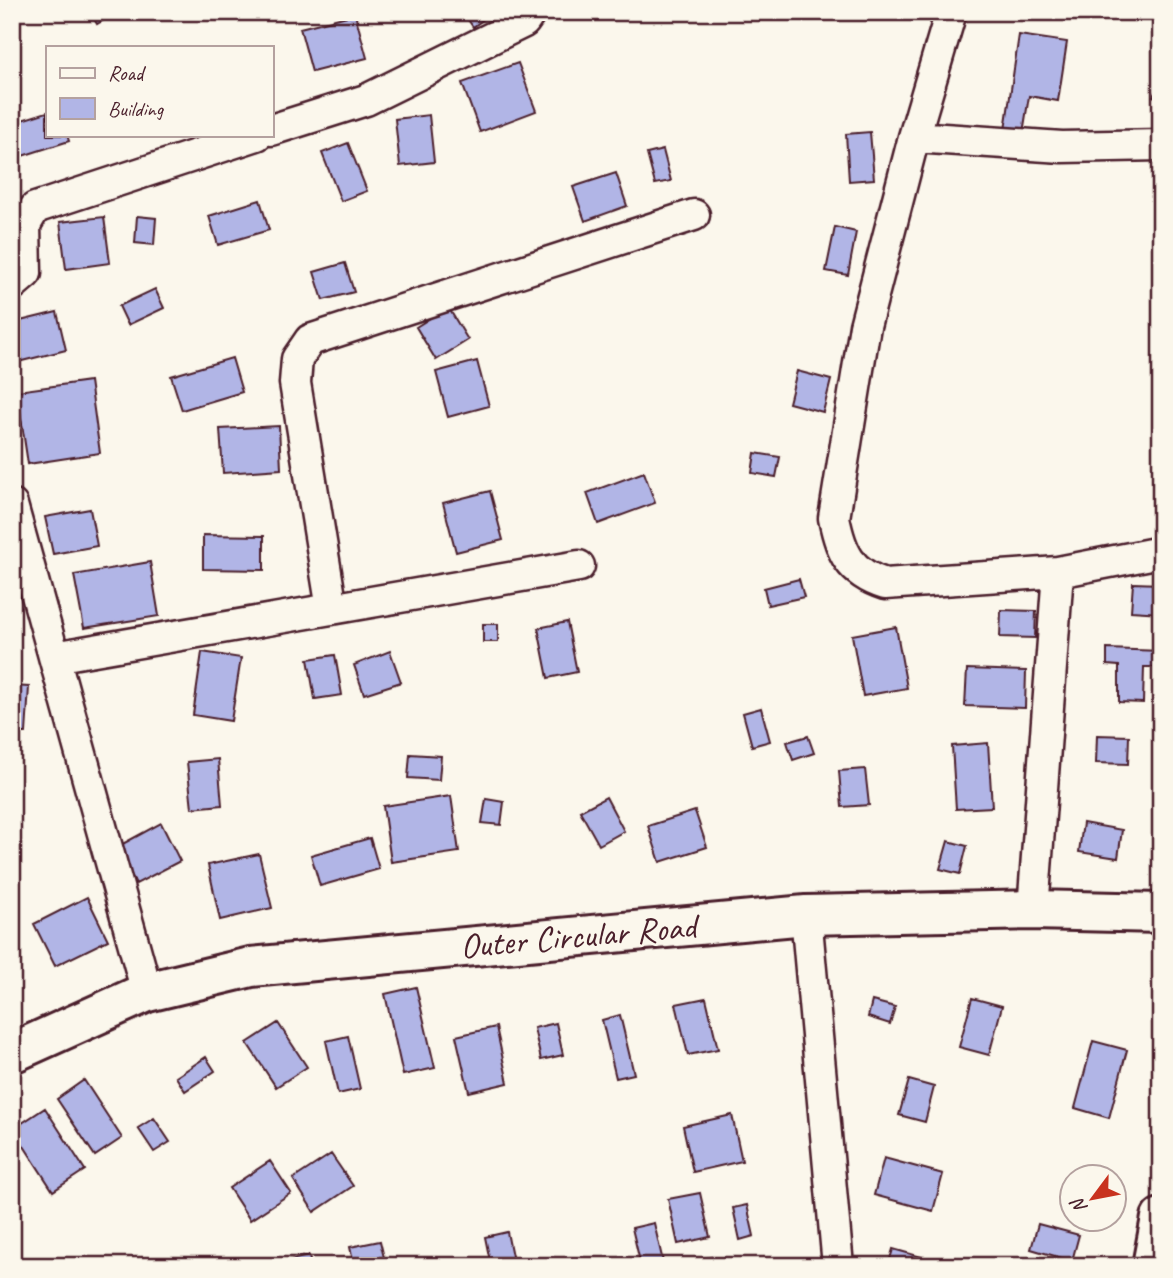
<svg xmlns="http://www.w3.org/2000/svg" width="1173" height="1278" viewBox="0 0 1173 1278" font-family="Caveat,sans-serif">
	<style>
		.building { fill: #b1b5e6; stroke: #4a1f2b; stroke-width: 2 }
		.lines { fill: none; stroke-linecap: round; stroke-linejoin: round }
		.street-casing { stroke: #4a1f2b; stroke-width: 35 }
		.secondary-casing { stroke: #4a1f2b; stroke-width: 44 }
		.street { stroke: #fbf7ec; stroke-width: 30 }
		.secondary { stroke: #fbf7ec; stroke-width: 38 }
		.labels { text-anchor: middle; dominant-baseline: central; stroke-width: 5; stroke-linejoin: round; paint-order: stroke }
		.street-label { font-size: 35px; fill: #4a1f2b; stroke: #fbf7ec }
	</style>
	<rect width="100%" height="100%" fill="#fbf7ec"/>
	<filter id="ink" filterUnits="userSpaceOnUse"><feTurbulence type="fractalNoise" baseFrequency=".0143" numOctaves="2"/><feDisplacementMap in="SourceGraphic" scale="14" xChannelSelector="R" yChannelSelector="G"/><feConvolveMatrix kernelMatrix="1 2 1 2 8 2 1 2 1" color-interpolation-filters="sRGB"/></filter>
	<g filter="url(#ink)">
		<path class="building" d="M90 12H114L115 13 97 24Z
			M463 12H493L473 27Z
			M355 14 367 58 312 72 300 28Z
			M1019 35 1067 42 1058 101 1029 96 1023 133 1005 130Z
			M518 63 536 111 480 132 462 83Z
			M1161 82V100L1153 96Z
			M47 112V135H67L69 141 19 157 12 136V123Z
			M429 115 434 162 400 166 395 119Z
			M870 132 874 179 849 181 846 134Z
			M348 143 367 191 341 201 322 153Z
			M663 150 671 181 655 184 647 154Z
			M616 173 627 206 585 221 573 187Z
			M260 200 269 230 218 245 209 216Z
			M137 216 156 218 154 245 135 243Z
			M104 217 110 263 66 269 60 222Z
			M835 227 856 232 848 275 826 271Z
			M345 263 354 292 323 300 314 272Z
			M155 289 164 308 128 325 119 306Z
			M448 307 468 340 436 360 416 327Z
			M57 312 66 350 18 362 12 323Z
			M232 358 242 392 182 410 171 376Z
			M477 361 489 406 448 417 436 372Z
			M797 371 831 380 823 412 789 403Z
			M90 381 100 453 28 464 17 391Z
			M279 426 281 469 223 473 220 429Z
			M755 453 780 457 776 477 752 473Z
			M644 472 655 503 598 524 587 493Z
			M490 491 503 540 456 552 443 503Z
			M90 509 97 546 53 554 45 517Z
			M203 535 264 536V570L203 569Z
			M150 562 159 616 84 628 74 575Z
			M799 579 804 597 768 605 764 588Z
			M1133 583 1161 584V613L1131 611Z
			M1001 610 1036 611 1035 638 1000 637Z
			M567 622 577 672 548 678 538 628Z
			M483 624H498V642H483Z
			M896 627 907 688 863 696 852 635Z
			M1107 649 1161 651V667H1144L1143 703 1119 702V666L1107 665Z
			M390 651 401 682 364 694 354 665Z
			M202 652 241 658 231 721 193 715Z
			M335 655 342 695 315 699 308 659Z
			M967 669 1026 671 1025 708 965 706Z
			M12 686 29 687 26 733H12Z
			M761 708 770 741 752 746 743 713Z
			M1097 735 1129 736 1128 764 1096 763Z
			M808 736 814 753 793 760 787 742Z
			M988 743 992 807 956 809 952 746Z
			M410 754 441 756 439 780 408 778Z
			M218 759 222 805 192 808 187 762Z
			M865 769 869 805 842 807 839 771Z
			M451 796 459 852 391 862 383 806Z
			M606 797 624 831 599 845 580 811Z
			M486 799 504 802 501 825 482 823Z
			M695 811 707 847 660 862 648 826Z
			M161 823 180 861 136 884 117 847Z
			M1083 823 1122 830 1118 858 1079 852Z
			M370 838 379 869 320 886 311 855Z
			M948 841 967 846 960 874 940 869Z
			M259 854 272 908 220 920 208 865Z
			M87 897 108 940 55 966 34 924Z
			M416 987 435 1068 403 1075 385 994Z
			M706 998 718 1049 688 1055 676 1004Z
			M972 998 1002 1006 989 1055 959 1047Z
			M872 1001 895 1007 890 1024 868 1017Z
			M620 1015 634 1074 616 1078 602 1020Z
			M278 1023 307 1067 276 1087 247 1043Z
			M556 1023 563 1055 541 1060 534 1028Z
			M496 1027 508 1083 469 1092 456 1036Z
			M348 1036 360 1089 338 1094 326 1041Z
			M1093 1041 1127 1050 1109 1118 1075 1108Z
			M206 1057 215 1071 185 1091 176 1077Z
			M84 1080 122 1138 95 1156 57 1099Z
			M909 1080 934 1087 925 1122 899 1115Z
			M45 1108 85 1170 53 1191 13 1129Z
			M732 1115 742 1161 693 1172 683 1126Z
			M154 1118 170 1142 154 1152 138 1128Z
			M331 1154 353 1186 314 1212 293 1179Z
			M884 1158 943 1174 933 1211 874 1195Z
			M270 1161 291 1193 250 1220 229 1188Z
			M700 1193 710 1237 678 1244 668 1199Z
			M747 1205 754 1236 740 1240 733 1208Z
			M654 1223 664 1266H641L632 1228Z
			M1038 1224 1079 1235 1072 1261 1031 1249Z
			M507 1232 514 1266H491L485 1237Z
			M380 1241 386 1266H354L350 1247Z
			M893 1249 925 1258 923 1266H888Z
			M309 1256 311 1266H287L286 1261Z
			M711 1257 713 1266H684V1263Z"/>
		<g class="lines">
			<defs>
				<path id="street" d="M951 12 914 137 865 326 834 518C841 553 850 573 885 584L1058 572 1033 910
					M271 130 366 100 524 22 531 12
					M914 137 1062 147 1161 145
					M12 285 26 273 25 225 35 208 257 135
					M12 505 147 992
					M1058 572 1161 552
					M332 609 295 383 297 359 310 340 694 215
					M54 657 579 566
					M806 915 838 1266"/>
				<path id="secondary" d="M12 1053 147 992 251 967 806 915 1033 910 1161 913
					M1152 1266 1161 1218"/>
			</defs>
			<use href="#street" class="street-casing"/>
			<use href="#secondary" class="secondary-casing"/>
			<use href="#street" class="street"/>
			<use href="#secondary" class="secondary"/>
		</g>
	</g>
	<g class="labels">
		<g class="street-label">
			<text transform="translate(578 936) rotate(-5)">Outer Circular Road</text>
		</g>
	</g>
	<rect width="1173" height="1278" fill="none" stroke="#fbf7ec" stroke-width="42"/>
	<rect x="21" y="21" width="1131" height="1236" fill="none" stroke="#4a1f2b" stroke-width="2.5" filter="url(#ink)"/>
	<rect x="46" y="46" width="228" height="91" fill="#fbf7ec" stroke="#b4a19f" stroke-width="2"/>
	<rect x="60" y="68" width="35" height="10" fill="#fbf7ec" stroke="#b4a19f" stroke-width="2"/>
	<text x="108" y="80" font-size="21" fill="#4a1f2b">Road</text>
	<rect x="60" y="98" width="35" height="21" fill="#b1b5e6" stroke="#b4a19f" stroke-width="2"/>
	<text x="108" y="116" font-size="21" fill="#4a1f2b">Building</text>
	<g transform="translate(1093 1198) rotate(238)"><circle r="33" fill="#fbf7ec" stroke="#b4a19f" stroke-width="2"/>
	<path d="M0-5L12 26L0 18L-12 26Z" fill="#c8321e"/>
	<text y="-10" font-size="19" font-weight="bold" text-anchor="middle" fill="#4a1f2b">N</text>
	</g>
</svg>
